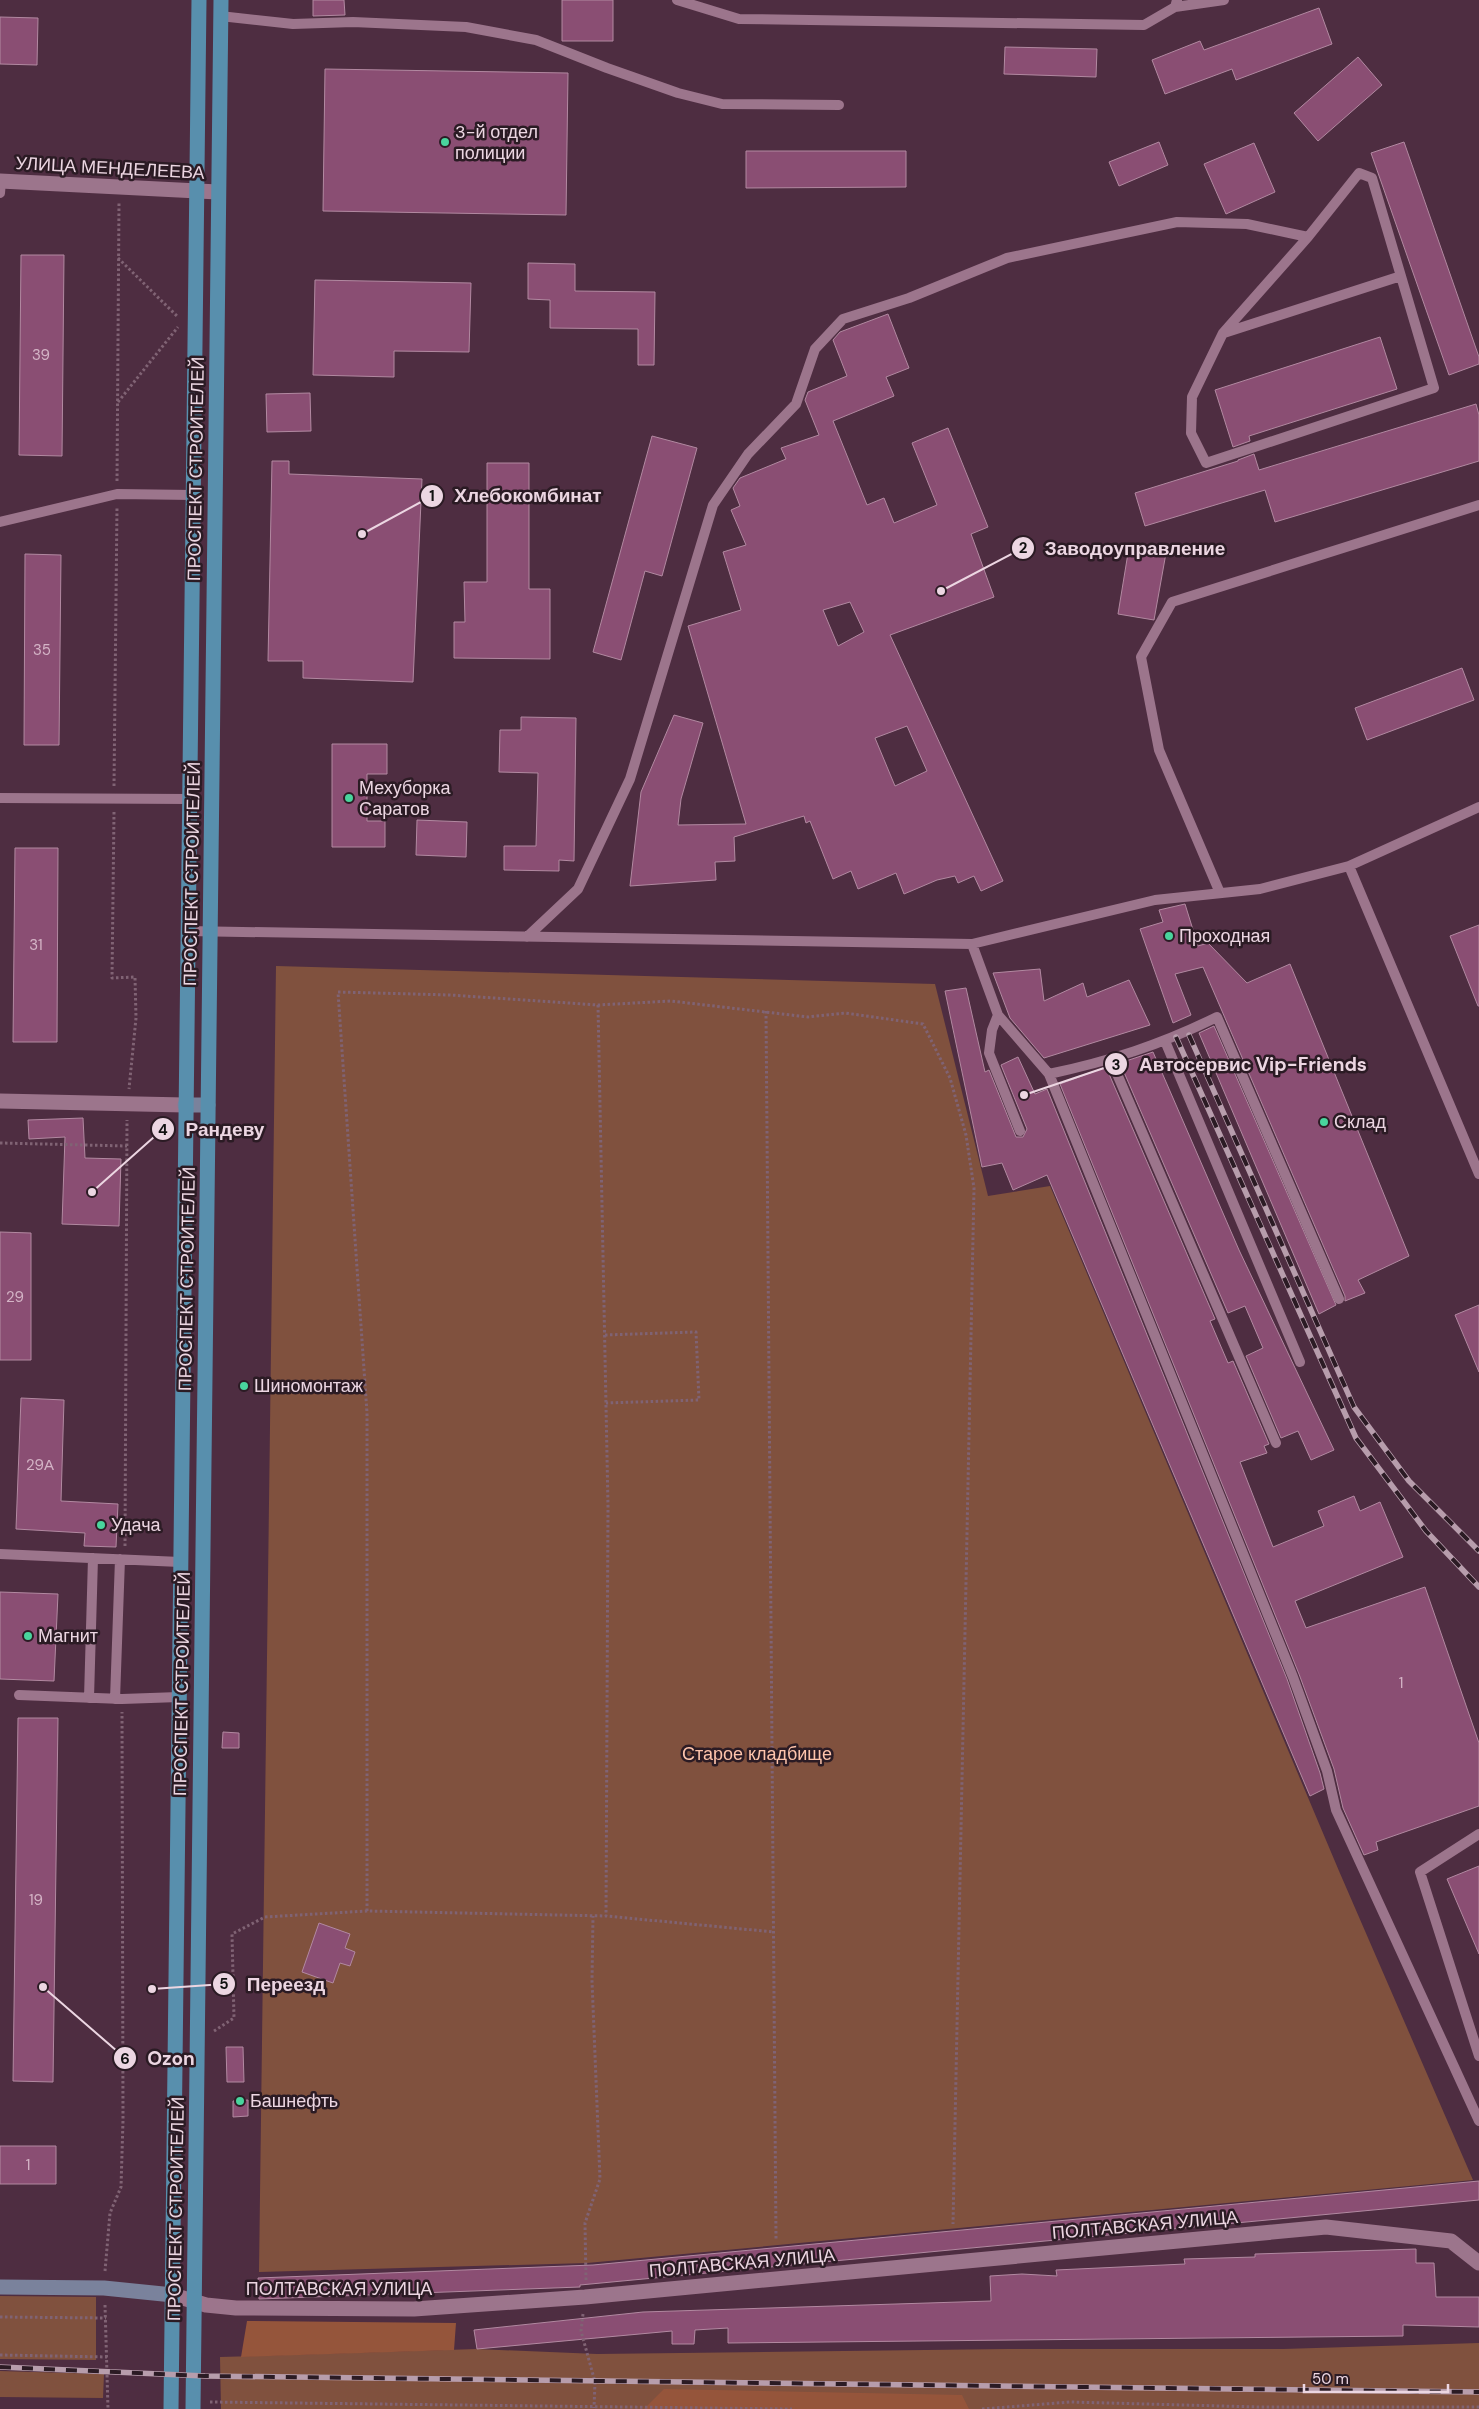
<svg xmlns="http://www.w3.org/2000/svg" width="1479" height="2409" viewBox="0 0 1479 2409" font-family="'DM Sans',sans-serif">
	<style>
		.green { fill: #80513e }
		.forest { fill: #95553b }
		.building { fill: #8a4e73; stroke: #b289a1; fill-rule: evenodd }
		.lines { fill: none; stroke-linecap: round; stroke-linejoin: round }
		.path { stroke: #806374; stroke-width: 3; stroke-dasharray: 2.5 2.5; stroke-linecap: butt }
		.lane { stroke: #9c758c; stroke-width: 10 }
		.street { stroke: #9c758c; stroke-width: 15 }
		.secondary { stroke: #7a829c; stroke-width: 15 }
		.primary { stroke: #588fad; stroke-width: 15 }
		.rail-casing { stroke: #b79dac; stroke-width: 5.5 }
		.rail { stroke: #2b1b24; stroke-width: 4; stroke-dasharray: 11; stroke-linecap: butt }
		.poi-dot { fill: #49d49d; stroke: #2b1b24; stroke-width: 2 }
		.labels { text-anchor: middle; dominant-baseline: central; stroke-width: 5; stroke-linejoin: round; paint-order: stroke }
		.number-label { font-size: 15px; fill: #d4b4c6 }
		.poi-label { font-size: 18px; fill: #ecd6e2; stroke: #2b1b24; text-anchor: start }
		.street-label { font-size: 18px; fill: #ecd6e2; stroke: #2b1b24 }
		.park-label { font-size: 18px; fill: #fec4ac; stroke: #2b1b24 }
		.leader { fill: none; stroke: #ecd6e2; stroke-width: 2 }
		.callout-dot { fill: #ecd6e2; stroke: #2b1b24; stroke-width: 2 }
		.mark-label { font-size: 15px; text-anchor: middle; font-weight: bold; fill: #111 }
		.callout-label { font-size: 19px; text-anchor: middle; font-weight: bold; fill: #ecd6e2; stroke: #2b1b24; stroke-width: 5; stroke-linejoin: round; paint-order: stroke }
	</style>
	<rect width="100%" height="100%" fill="#4e2d41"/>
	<path class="green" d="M276 966 935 984 988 1196 1050 1186 1339 1871 1473 2180 587 2263 259 2272Z
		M0 2296 96 2297V2360L0 2359Z
		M1479 2343V2409H221L220 2357 477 2349 597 2354 1007 2349H1283Z
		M0 2371 104 2374 103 2398 0 2397Z"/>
	<path class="forest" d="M247 2321 456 2323 454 2350 241 2357Z
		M664 2389 962 2395 969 2409H644Z"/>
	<path class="building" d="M313 0H344L345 15 313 16Z
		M562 0H613V41H562Z
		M1319 8 1332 44 1236 80 1232 69 1165 94 1152 60 1200 41 1204 50Z
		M0 17 38 18 37 65 0 64Z
		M1005 47 1097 49 1096 77 1004 74Z
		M1358 57 1382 85 1318 141 1294 113Z
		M325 69 568 73 566 215 323 211Z
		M1159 142 1168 165 1119 186 1109 162Z
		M1404 142 1479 357V364L1449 375 1371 153Z
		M1254 143 1275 192 1226 214 1204 164Z
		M746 151H906V187L746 188Z
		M21 255H64L62 456 19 455Z
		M528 263 575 264V291L655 292 654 365H638V329L550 328V300L528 299Z
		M315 280 471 283 469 352 394 351V377L313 375Z
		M888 314 909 368 886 377 894 396 833 421 867 505 884 498 894 523 937 505 912 443 948 428 988 527 971 534 994 597 890 635 1003 881 981 891 974 876 958 883 955 876 937 880 904 894 896 873 858 889 851 871 833 879 810 821 806 823 804 816 734 837 735 861 715 862 716 880 630 886 641 792 674 715 703 723 681 799 678 825 746 824 688 626 741 610 723 552 746 545 731 510 740 506 733 488 740 478 786 459 781 448 819 435 805 400 808 392 847 376 833 340 840 332ZM850 602 864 632 838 646 823 610ZM907 726 927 771 895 786 875 738Z
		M1380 337 1397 389 1249 436 1250 441 1233 447 1215 390Z
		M310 393 311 431 267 432 266 394Z
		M1476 404 1479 415V461L1275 522 1265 490 1145 526 1135 493 1238 461V460L1254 454 1259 470Z
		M652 436 697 448 662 576 645 571 621 660 593 652Z
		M272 461H289V474L422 479 413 682 303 678V661H268Z
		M487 463H529V589H550V659L454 658V622H465L464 582H487Z
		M1129 547 1166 553 1154 620 1118 614Z
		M25 554 61 555 59 745H24Z
		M1462 668 1474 700 1367 740 1355 708Z
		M521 717 576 718 574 861 559 860V871L504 870V846H536L538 773 499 772 500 730H521Z
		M332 744H387V774H367V821H385V847H332Z
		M417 820 467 822 466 857 416 855Z
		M15 848H58L57 1042H13Z
		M1185 904 1198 946 1208 943 1247 983 1290 964 1409 1256 1358 1280 1365 1293 1345 1301V1296L1203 967 1175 974 1191 1015 1173 1023 1140 929 1163 922 1159 910Z
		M1479 925V1006H1478L1450 936Z
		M1040 969 1044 1001 1083 983 1087 997 1129 980 1150 1025 1044 1058 1010 1018 993 973Z
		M966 988 985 1072 989 1070 1016 1137H1023L1027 1129 1001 1065 1018 1057 1035 1094 1047 1089 1287 1679 1320 1773 1324 1789 1310 1796 1047 1175 1013 1190 1002 1163 982 1167 945 991Z
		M1214 1026 1336 1305 1319 1314 1199 1033Z
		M1153 1052 1239 1250 1334 1450 1311 1460 1298 1431 1281 1438 1246 1356 1263 1348 1245 1306 1228 1313 1120 1063Z
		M1106 1067 1215 1319 1210 1321 1228 1363 1233 1361 1269 1444 1264 1446 1267 1453 1240 1462 1273 1547 1324 1526 1318 1511 1354 1496 1360 1511 1380 1502 1403 1557 1295 1601 1306 1628 1425 1587 1479 1743V1806L1376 1842 1378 1850 1364 1855 1343 1808 1334 1769 1299 1674 1060 1084Z
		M83 1118 85 1158 121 1159 119 1226 62 1224 65 1137 29 1139 28 1120Z
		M0 1232 31 1233V1360H0Z
		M1479 1305V1372L1455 1315Z
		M21 1398 64 1400 61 1501 118 1504 116 1547 84 1546 85 1533 16 1529Z
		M0 1592 58 1594 54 1681 0 1679Z
		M18 1718H58L53 2082 13 2081Z
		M223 1732 239 1733V1748H222Z
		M1479 1866V1954L1447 1879Z
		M319 1923 350 1934 345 1948 355 1952 350 1966 340 1963 333 1983 302 1972Z
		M226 2047H243L244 2082H227Z
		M248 2100V2116L233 2117V2101Z
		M0 2146H56V2184H0Z
		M1479 2181V2200L580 2285V2287L259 2299 258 2278 593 2265Z
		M1416 2249V2263H1434L1436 2297H1479V2327L1403 2325V2336L728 2343V2328L695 2330 694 2344H672V2331L477 2349 474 2330 643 2312 991 2301 990 2276 1022 2274 1057 2276 1056 2270 1185 2264 1184 2259 1255 2257V2254Z"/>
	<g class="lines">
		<path class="path" d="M118 258 178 317
			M118 402 178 327
			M117 481 119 202
			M114 786 117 507
			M114 812 112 978 135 977 136 1018 129 1089
			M598 1005 608 1506 606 1916
			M766 1011 776 2239
			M0 1143 127 1146
			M605 1335 696 1332 699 1400 606 1403
			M125 1546 127 1120
			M367 1911V1413L338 992 450 995 598 1005 671 1001 808 1017 845 1013 923 1024 950 1078 966 1135 974 1188 953 2224
			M214 2031 234 2018 232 1934 265 1917 367 1911 606 1916 774 1932
			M105 2271 110 2213 121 2187 123 2120 122 1712
			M586 2280 585 2223 600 2179 592 1981 593 1916
			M105 2305 108 2409
			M583 2314 581 2331 595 2382 594 2408
			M0 2317 106 2318
			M0 2355 107 2357
			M210 2402 792 2409
			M982 2409 1070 2402 1259 2407H1479"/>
		<path class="lane" d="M677 0 739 19 1144 25 1175 7 1177 0
			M1175 7 1224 0
			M220 16 293 24 353 22 466 27 536 40 607 68 678 93 722 104 839 105
			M1359 173 1372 178 1434 388 1206 463 1191 433 1192 397 1223 333 1308 237Z
			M0 193 1 181
			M1224 333 1401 276
			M0 522 117 494 193 495
			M0 798 189 799
			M1349 866 1479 1174
			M1220 893 1159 750 1141 657 1172 602 1479 505
			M187 931 972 944 1155 900 1260 889 1349 866 1479 807
			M527 937 578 889 630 779 713 505 748 454 796 404 815 349 843 319 909 298 1007 258 1177 222 1247 224 1308 237
			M972 944 998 1015 1049 1074 1293 1677 1327 1771 1336 1810 1479 2121
			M998 1015 992 1030 989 1053 1020 1131
			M1165 1041 1300 1362
			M1111 1060 1276 1443
			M1049 1074C1110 1061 1160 1045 1217 1017L1339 1299
			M0 1554 180 1562
			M19 1695 122 1699 179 1697
			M89 1698 93 1558
			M115 1699 120 1559
			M1479 1834 1420 1872 1479 2056"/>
		<path class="street" d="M0 181 218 192
			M0 1101 185 1105
			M173 2295 206 2305 236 2308 414 2309 585 2297 1326 2227 1451 2241 1479 2263"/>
		<path class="secondary" d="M185 1105H208
			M0 2287 104 2288 173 2295"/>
		<path class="primary" d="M171 2409 199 0
			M193 2409 221 0"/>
		<defs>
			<path id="rail" d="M1189 1035 1354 1407 1409 1481 1479 1551
				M1176 1037 1356 1438 1426 1531 1479 1587
				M0 2367 205 2376 1479 2392"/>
		</defs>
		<use href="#rail" class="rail-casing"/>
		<use href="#rail" class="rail"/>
	</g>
	<g class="poi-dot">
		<circle cx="445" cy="142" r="5"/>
		<circle cx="349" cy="798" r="5"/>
		<circle cx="1169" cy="936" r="5"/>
		<circle cx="1324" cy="1122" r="5"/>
		<circle cx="244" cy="1386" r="5"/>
		<circle cx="101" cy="1525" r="5"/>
		<circle cx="28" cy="1636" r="5"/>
		<circle cx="240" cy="2101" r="5"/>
	</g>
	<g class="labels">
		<g class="number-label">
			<text x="41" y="355">39</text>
			<text x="42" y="650">35</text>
			<text x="36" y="945">31</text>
			<text x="15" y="1297">29</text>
			<text x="40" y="1465">29А</text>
			<text x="1401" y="1683">1</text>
			<text x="36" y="1900">19</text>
			<text x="28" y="2165">1</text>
		</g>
		<g class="poi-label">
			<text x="455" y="132">3-й отдел<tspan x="455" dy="21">полиции</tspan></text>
			<text x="359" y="788">Мехуборка<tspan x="359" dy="21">Саратов</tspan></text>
			<text x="1179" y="936">Проходная</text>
			<text x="1334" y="1122">Склад</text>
			<text x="254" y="1386">Шиномонтаж</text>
			<text x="111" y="1525">Удача</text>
			<text x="38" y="1636">Магнит</text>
			<text x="250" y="2101">Башнефть</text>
		</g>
		<g class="street-label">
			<text transform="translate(110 168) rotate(3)">УЛИЦА МЕНДЕЛЕЕВА</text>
			<text transform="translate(196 469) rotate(-89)">ПРОСПЕКТ СТРОИТЕЛЕЙ</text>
			<text transform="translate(192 874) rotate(-89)">ПРОСПЕКТ СТРОИТЕЛЕЙ</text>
			<text transform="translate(187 1279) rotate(-89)">ПРОСПЕКТ СТРОИТЕЛЕЙ</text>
			<text transform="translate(182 1684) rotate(-89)">ПРОСПЕКТ СТРОИТЕЛЕЙ</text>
			<text transform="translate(176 2209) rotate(-89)">ПРОСПЕКТ СТРОИТЕЛЕЙ</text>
			<text transform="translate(1145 2225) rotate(-5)">ПОЛТАВСКАЯ УЛИЦА</text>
			<text transform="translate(742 2263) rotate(-5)">ПОЛТАВСКАЯ УЛИЦА</text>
			<text x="339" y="2289">ПОЛТАВСКАЯ УЛИЦА</text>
		</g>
		<g class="park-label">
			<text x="757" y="1754">Старое кладбище</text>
		</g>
	</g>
	<path class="leader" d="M362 534L432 496M941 591L1023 548M1024 1095L1116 1064M92 1192L163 1129M152 1989L224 1984M43 1987L125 2058"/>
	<g class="callout-dot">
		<circle cx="362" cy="534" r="5"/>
		<circle cx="941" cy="591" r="5"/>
		<circle cx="1024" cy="1095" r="5"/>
		<circle cx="92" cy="1192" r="5"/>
		<circle cx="152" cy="1989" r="5"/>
		<circle cx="43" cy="1987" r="5"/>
		<circle cx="432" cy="496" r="12"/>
		<circle cx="1023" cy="548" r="12"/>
		<circle cx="1116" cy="1064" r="12"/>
		<circle cx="163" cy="1129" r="12"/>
		<circle cx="224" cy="1984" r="12"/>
		<circle cx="125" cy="2058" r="12"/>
	</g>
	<g class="mark-label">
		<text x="432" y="501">1</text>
		<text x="1023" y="553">2</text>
		<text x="1116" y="1070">3</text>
		<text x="163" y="1135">4</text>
		<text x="224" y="1989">5</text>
		<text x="125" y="2064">6</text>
	</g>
	<g class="callout-label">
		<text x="528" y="502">Хлебокомбинат</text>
		<text x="1135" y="555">Заводоуправление</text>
		<text x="1253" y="1071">Автосервис Vip-Friends</text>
		<text x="225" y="1136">Рандеву</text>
		<text x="286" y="1991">Переезд</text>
		<text x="171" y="2065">Ozon</text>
	</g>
	<path d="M1304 2384v8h144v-8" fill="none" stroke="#ecd6e2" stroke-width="2.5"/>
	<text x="1312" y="2384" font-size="15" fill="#ecd6e2" stroke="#2b1b24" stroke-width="4" paint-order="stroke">50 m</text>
</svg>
